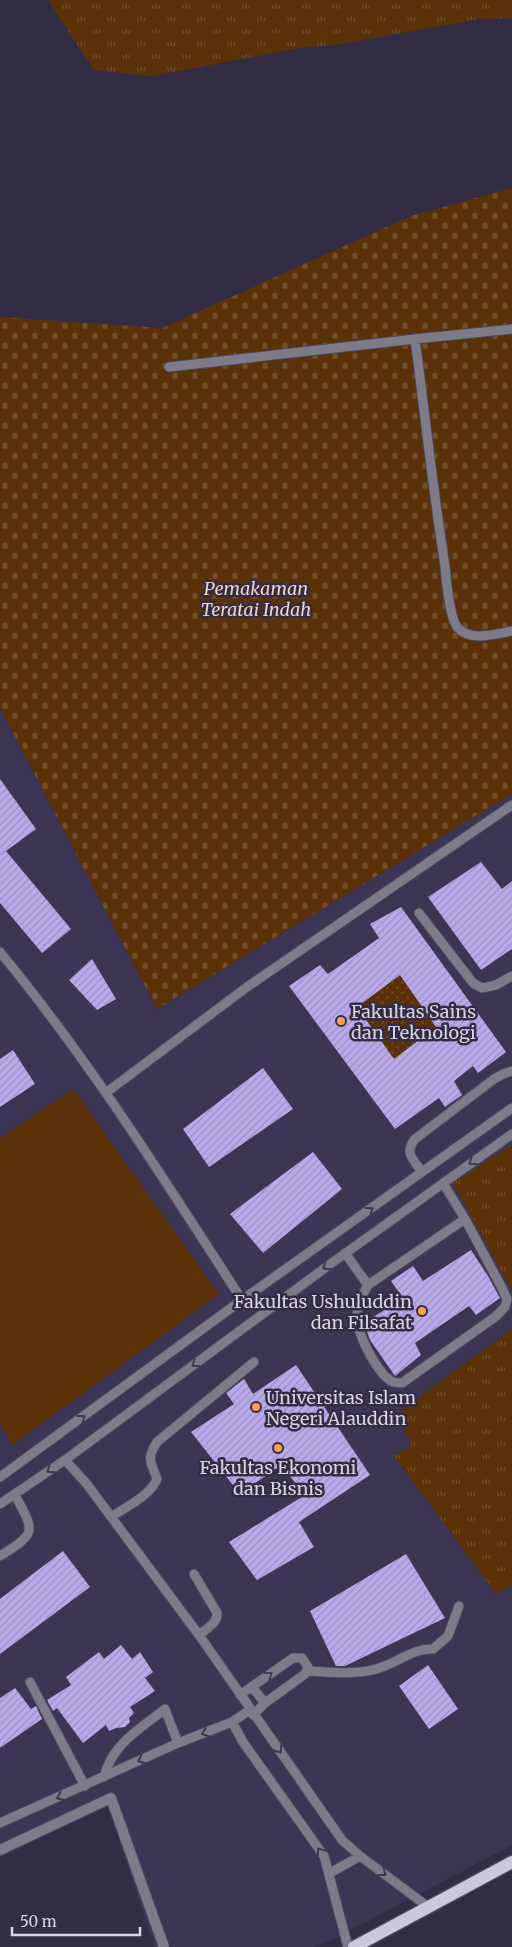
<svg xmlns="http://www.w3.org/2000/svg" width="512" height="1947" viewBox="0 0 512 1947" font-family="Merriweather,serif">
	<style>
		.built { fill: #3d3554 }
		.grass { fill: url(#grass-tufts) }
		.cemetery { fill: url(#cemetery-stones) }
		.park { fill: url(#park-dots) }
		.garden { fill: #5b3108 }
		.building { fill: url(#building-hatch); fill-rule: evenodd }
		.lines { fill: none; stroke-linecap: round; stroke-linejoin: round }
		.service-casing { stroke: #4d475e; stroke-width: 11 }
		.minor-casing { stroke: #4d475e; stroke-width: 12 }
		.primary-casing { stroke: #4d475e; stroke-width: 15 }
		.service { stroke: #7e7b89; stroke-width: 9 }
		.minor { stroke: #7e7b89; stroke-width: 10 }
		.primary { stroke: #ccc6e1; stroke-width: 12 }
		.oneway { stroke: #3e384f }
		.poi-dot { fill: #fb9e51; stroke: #332c45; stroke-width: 2 }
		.labels { text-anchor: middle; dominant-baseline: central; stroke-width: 5; stroke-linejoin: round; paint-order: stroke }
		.park-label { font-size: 18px; font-style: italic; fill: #f5d4bc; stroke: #332c45 }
		.poi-label { font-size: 18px; fill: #d8d4e4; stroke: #332c45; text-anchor: start }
	</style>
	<defs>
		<pattern id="grass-tufts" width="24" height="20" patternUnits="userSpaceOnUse" patternTransform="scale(1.25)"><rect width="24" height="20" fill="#5b3108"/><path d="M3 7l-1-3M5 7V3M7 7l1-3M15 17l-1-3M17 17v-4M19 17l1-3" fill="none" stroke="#724e2c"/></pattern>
		<pattern id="cemetery-stones" width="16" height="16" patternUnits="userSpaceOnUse" patternTransform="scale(1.25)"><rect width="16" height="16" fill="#5b3108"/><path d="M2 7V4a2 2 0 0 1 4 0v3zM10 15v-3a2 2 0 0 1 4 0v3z" fill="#724e2c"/></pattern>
		<pattern id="park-dots" width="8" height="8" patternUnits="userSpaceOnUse" patternTransform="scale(1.25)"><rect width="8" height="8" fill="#5b3108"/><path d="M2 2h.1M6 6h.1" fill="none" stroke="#724e2c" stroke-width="1.8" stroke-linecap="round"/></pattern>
		<pattern id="building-hatch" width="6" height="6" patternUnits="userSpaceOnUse" patternTransform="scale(1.25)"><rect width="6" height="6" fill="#baa9ea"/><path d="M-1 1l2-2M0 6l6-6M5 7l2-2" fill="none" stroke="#9c8fc0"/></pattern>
	</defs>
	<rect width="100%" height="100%" fill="#332c45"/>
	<path class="built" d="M0 708 157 1009 512 794V1845L332 1940 314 1947H154L107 1804 0 1857Z"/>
	<path class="grass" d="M48 0H512V18L480 19 328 46 304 47 152 76 94 70Z
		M512 1145V1290L453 1183Z
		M512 1329V1584L496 1594 394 1456 412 1445 396 1414Z"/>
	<path class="cemetery" d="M512 188V794L157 1009 0 708V317L162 328 411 216Z"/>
	<path class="park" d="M400 975 441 1035C413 1038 411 1042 400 1068L357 1007Z"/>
	<path class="garden" d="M73 1089 219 1294 12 1445 0 1423V1138Z"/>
	<path class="building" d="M0 779 36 829 6 851 71 929 42 953 0 903Z
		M481 862 502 889 512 881V949L481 970 428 897Z
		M401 907 506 1052 478 1073 473 1066 454 1081 462 1095 445 1107 439 1098 395 1129 289 986 320 965 328 974 379 938 370 924ZM400 975 436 1027 394 1059 357 1007Z
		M92 959 116 999 97 1010 69 980Z
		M13 1050 35 1084 0 1107V1059Z
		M263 1068 293 1109 209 1167 183 1129Z
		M313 1152 342 1189 263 1253 230 1214Z
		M471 1250 488 1276 500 1298 476 1315 469 1306 415 1343 421 1355 395 1376 370 1340 364 1323 403 1298 391 1281 413 1266 423 1281Z
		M296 1365 370 1475 299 1522 314 1547 257 1580 229 1542 305 1495 281 1465 240 1494 191 1432 234 1404 226 1393 244 1379 253 1394Z
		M63 1551 90 1587 0 1654V1599Z
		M406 1554 445 1618 345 1666H336L310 1611Z
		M121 1645 132 1659 140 1652 153 1672 145 1678 155 1691 130 1707 134 1713 129 1718 130 1722 125 1727 116 1728 109 1731 106 1725 83 1743 57 1708 53 1711 47 1700 71 1685 66 1677 99 1652 104 1659Z
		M428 1665 458 1709 429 1729 399 1686Z
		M15 1688 31 1709 36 1706 42 1719 0 1748V1698Z"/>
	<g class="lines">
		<defs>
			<path id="service" d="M512 329 415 339C425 415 433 490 445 566 446 579 450 620 458 628 471 642 495 634 512 631
				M169 367 415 339
				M419 913 473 983 482 988 496 985 512 976
				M0 952C90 1061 165 1181 242 1300
				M107 1092 247 987 512 805
				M422 1172C413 1159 404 1153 415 1139L494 1079 503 1074 512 1071
				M345 1253 368 1285 465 1219 443 1183
				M368 1285C363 1294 358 1303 357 1314 355 1331 376 1371 391 1381 394 1383 398 1383 402 1383L495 1317 505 1307 507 1299 502 1288 465 1219
				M65 1460 86 1483 199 1635 342 1840 360 1856 427 1906
				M0 1477 242 1300 512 1108
				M0 1504 65 1460 329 1265 512 1134
				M111 1517C126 1507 150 1496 157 1479 151 1462 146 1459 157 1442L254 1362
				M0 1556C37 1533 35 1532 15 1495
				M194 1574 217 1613C218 1623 206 1629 199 1635
				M308 1671C332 1672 359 1676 382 1667 400 1661 414 1648 433 1649L448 1636 459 1606
				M30 1682 85 1786
				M252 1687 265 1703
				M240 1695 293 1658H302L308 1667 305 1674 265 1703 253 1715
				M232 1722 243 1742 324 1856 348 1947
				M104 1777C112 1744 140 1729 165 1709L178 1743
				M0 1823 178 1743 232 1722 250 1710
				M330 1873 360 1856"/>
			<path id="minor" d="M0 1850 111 1798 164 1947"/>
			<path id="primary" d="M354 1947 512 1862"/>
		</defs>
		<use href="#service" class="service-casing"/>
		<use href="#minor" class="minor-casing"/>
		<use href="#primary" class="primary-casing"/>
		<use href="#service" class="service"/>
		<use href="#minor" class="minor"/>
		<use href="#primary" class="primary"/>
	</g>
	<defs><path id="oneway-chevron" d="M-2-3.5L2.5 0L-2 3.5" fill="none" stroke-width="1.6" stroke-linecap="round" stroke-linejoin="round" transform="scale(1.25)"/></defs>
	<g class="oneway">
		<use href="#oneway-chevron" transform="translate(472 1162) rotate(144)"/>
		<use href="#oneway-chevron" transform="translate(370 1210) rotate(-36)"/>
		<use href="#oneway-chevron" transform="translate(326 1267) rotate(144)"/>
		<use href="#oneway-chevron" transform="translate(195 1364) rotate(144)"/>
		<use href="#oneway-chevron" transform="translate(82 1418) rotate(-36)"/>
		<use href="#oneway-chevron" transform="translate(50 1470) rotate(145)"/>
		<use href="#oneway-chevron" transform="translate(269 1675) rotate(-35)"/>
		<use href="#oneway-chevron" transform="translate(205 1733) rotate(159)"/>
		<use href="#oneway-chevron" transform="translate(279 1750) rotate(55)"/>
		<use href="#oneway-chevron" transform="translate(141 1760) rotate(155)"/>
		<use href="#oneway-chevron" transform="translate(60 1797) rotate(157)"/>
		<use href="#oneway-chevron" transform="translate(320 1851) rotate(-124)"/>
		<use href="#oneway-chevron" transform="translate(383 1873) rotate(37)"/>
	</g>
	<g class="poi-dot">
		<circle cx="341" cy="1021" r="5"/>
		<circle cx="422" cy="1311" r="5"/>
		<circle cx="256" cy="1407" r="5"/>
		<circle cx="278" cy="1448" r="5"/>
	</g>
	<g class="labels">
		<g class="park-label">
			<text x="256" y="588">Pemakaman<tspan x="256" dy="21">Teratai Indah</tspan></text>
		</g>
		<g class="poi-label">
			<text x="351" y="1011">Fakultas Sains<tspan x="351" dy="21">dan Teknologi</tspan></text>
			<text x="412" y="1301" text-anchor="end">Fakultas Ushuluddin<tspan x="412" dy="21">dan Filsafat</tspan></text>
			<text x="266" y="1397">Universitas Islam<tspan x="266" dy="21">Negeri Alauddin</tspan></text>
			<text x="278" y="1467" text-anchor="middle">Fakultas Ekonomi<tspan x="278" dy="21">dan Bisnis</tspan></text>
		</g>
	</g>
	<path d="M12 1927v8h128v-8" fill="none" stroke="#d8d4e4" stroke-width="2.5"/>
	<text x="20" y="1927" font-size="15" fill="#d8d4e4" stroke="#332c45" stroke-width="4" paint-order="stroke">50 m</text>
</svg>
